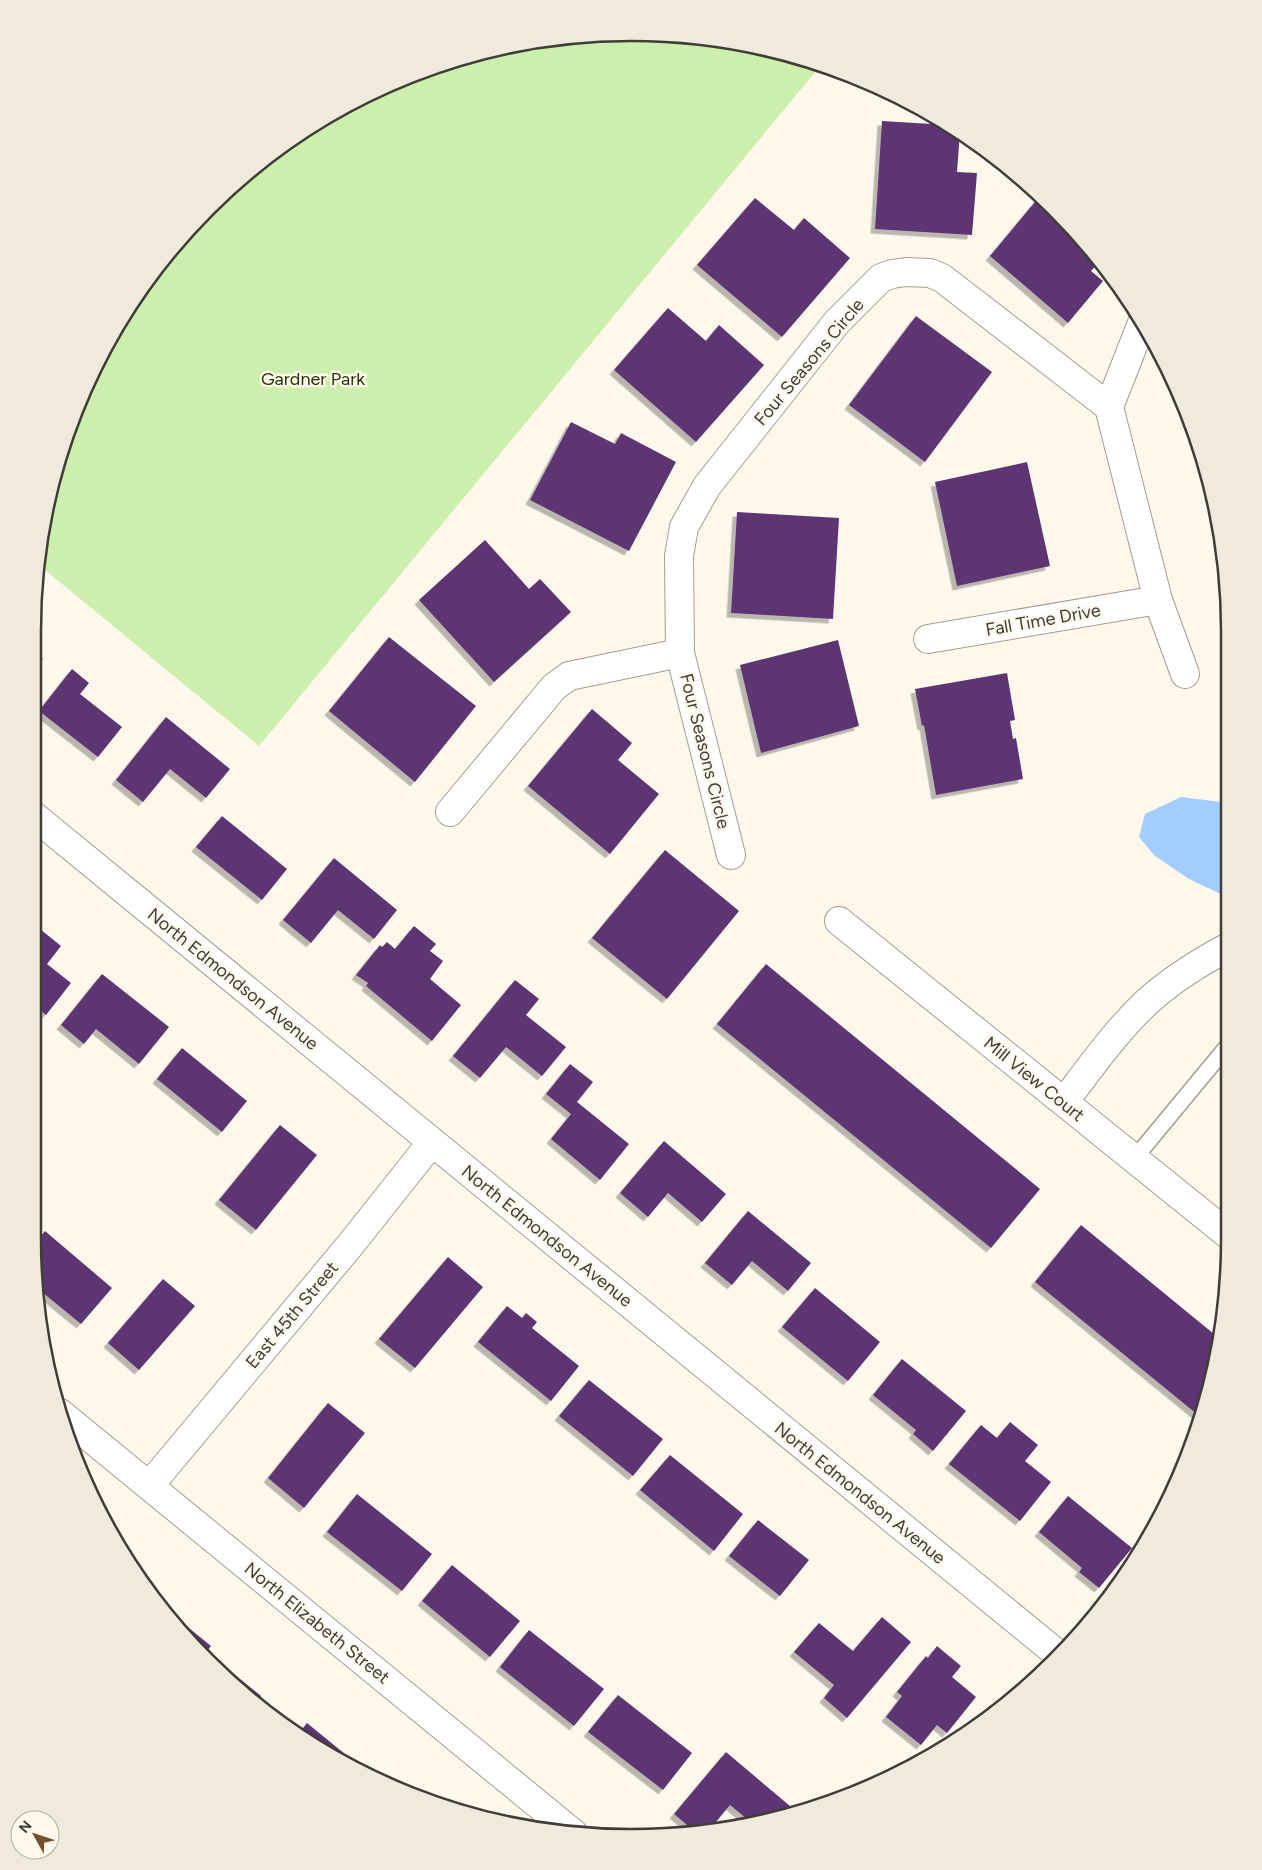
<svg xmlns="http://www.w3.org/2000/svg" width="1262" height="1870" viewBox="0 0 1262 1870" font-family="Figtree,sans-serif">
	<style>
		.green { fill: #cdefae }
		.water { fill: #a3ccff }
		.building { fill: #5c3672; filter: url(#shadow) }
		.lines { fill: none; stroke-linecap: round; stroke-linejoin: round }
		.service-casing { stroke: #a59d90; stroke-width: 18 }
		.minor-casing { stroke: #a59d90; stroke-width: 30 }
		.service { stroke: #fff; stroke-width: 15 }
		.minor { stroke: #fff; stroke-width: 28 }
		.labels { text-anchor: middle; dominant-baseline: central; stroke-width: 5; stroke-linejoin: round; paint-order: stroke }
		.street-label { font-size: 18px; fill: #403d37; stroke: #fef8ec }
		.park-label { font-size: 18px; fill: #223803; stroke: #fef8ec }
		.rim { fill: none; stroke: #403d37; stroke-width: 2.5 }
	</style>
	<defs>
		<filter id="shadow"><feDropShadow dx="-4.5" dy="4.5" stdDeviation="0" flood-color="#0004"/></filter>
	</defs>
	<rect width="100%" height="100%" fill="#fef8ec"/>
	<path class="green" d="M631 33 747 44 820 66 259 746 39 565 44 515 94 366 156 267 208 208 298 134 402 78 514 44Z"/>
	<path class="water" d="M1181 797 1229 803V898L1189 879 1155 856 1139 837 1145 814Z"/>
	<path class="building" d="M882 121 948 125 960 131 957 172 977 173 972 235 875 229Z
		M1040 196 1054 208 1099 262 1091 271 1103 281 1068 323 990 256Z
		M755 198 794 230 804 218 850 258 782 337 697 265Z
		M668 308 706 341 719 325 764 365 696 442 614 370Z
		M916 316 992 372 925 462 849 405Z
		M571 422 615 444 621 433 676 462 629 551 530 500Z
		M1027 462 1050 566 957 586 935 482Z
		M737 512 839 518 833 619 731 613Z
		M485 540 529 589 540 579 571 612 494 682 419 600Z
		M389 637 476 706 415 782 329 711Z
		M838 640 859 726 761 753 740 665Z
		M33 650 43 659 33 671Z
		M72 669 89 683 80 694 122 727 98 757 39 711Z
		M1007 673 1015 720 1010 721 1013 739 1016 738 1023 779 936 795 924 725 922 726 915 689Z
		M592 709 632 743 618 760 659 794 610 854 528 786Z
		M166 717 230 769 206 798 170 769 143 802 116 780Z
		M222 816 287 869 262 900 196 847Z
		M665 850 739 911 667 999 592 938Z
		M334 858 397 910 374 939 338 910 311 943 283 920Z
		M35 925 61 946 47 964 71 983 46 1015 35 1006Z
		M414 926 436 944 430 951 443 961 430 979 461 1005 432 1041 366 986 368 983 356 975 380 945 382 947 387 942 395 949Z
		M766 964 1040 1189 991 1248 717 1024Z
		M102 974 169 1027 139 1064 96 1029 84 1044 61 1025Z
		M515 980 539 999 526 1015 566 1047 542 1076 506 1047 480 1078 453 1056Z
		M182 1048 247 1101 222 1132 157 1079Z
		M570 1064 593 1082 577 1102 629 1144 600 1180 551 1139 571 1114 546 1094Z
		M280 1125 317 1155 256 1230 219 1200Z
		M664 1141 726 1194 702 1222 668 1193 648 1217 620 1193Z
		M748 1211 811 1263 788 1291 752 1261 732 1285 705 1263Z
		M1081 1225 1220 1339 1218 1355 1198 1415 1035 1282Z
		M45 1231 112 1288 81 1324 37 1288V1241Z
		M448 1257 483 1287 415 1368 379 1339Z
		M163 1279 195 1306 139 1370 108 1343Z
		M815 1288 880 1342 848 1381 782 1327Z
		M507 1306 522 1318 526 1313 537 1322 532 1328 579 1366 551 1401 478 1342Z
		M902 1359 966 1411 933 1451 913 1434 916 1430 873 1395Z
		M589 1380 663 1439 633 1476 559 1416Z
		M328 1403 365 1433 304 1508 268 1478Z
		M1010 1422 1038 1445 1025 1461 1051 1482 1020 1521 949 1464 981 1425 997 1438Z
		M670 1455 743 1514 714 1551 640 1490Z
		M357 1494 432 1554 402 1591 327 1532Z
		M1068 1496 1132 1548 1099 1588 1079 1572 1082 1568 1039 1532Z
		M758 1520 809 1560 780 1596 729 1556Z
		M452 1565 520 1621 490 1657 422 1601Z
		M158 1603 211 1646 204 1655 181 1634Z
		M882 1617 911 1642 847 1718 824 1698 834 1685 794 1652 819 1623 853 1651Z
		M529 1630 604 1689 574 1726 500 1667Z
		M937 1646 961 1666 952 1677 976 1697 947 1733 937 1725 921 1745 886 1717 902 1696 897 1692 926 1656 928 1658Z
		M219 1662 261 1696 256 1704 216 1666Z
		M618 1695 692 1753 663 1790 588 1732Z
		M307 1723 362 1768V1769L299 1733Z
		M726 1752 790 1806 781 1816 753 1824 730 1805 711 1828 693 1830 674 1814Z"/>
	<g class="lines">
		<defs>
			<path id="service" d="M1134 1159 1230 1043"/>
			<path id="minor" d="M1109 407 1142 323
				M928 639 1158 600
				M450 812 554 687 569 676 680 653
				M34 816 1060 1656
				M731 855 680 653 679 556 684 527 707 486 837 322 881 278 892 274 906 272 930 273 942 278 1109 407 1158 600 1185 674
				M839 921 1230 1236
				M1064 1102C1090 1068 1115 1032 1147 1002 1172 979 1200 962 1230 946
				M60 1413 573 1833
				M149 1486 351 1244 432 1142"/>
		</defs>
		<use href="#service" class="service-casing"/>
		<use href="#minor" class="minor-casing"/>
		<use href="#service" class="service"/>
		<use href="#minor" class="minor"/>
	</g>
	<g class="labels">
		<g class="street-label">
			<text transform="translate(809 362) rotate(-50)">Four Seasons Circle</text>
			<text transform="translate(1043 620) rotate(-10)">Fall Time Drive</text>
			<text transform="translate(705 751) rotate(76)">Four Seasons Circle</text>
			<text transform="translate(233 979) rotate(39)">North Edmondson Avenue</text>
			<text transform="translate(1034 1079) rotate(39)">Mill View Court</text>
			<text transform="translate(547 1236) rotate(39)">North Edmondson Avenue</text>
			<text transform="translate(292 1315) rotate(-50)">East 45th Street</text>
			<text transform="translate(860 1493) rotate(39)">North Edmondson Avenue</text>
			<text transform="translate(317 1623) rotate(39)">North Elizabeth Street</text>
		</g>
		<g class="park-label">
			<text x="313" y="379">Gardner Park</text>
		</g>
	</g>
	<path d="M0 0H1262V1870H0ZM631 41H631A590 590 0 0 1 1221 631V1239A590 590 0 0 1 631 1829H631A590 590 0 0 1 41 1239V631A590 590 0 0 1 631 41Z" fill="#efe9de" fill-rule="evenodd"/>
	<path class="rim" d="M631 41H631A590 590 0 0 1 1221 631V1239A590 590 0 0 1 631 1829H631A590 590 0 0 1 41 1239V631A590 590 0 0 1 631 41Z"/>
	<g transform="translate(35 1835) rotate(310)"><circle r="24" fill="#fef8ec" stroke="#b2ada4"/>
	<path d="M0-4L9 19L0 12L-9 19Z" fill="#754e2b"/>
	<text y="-8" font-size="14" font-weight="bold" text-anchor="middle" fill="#403d37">N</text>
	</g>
</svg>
